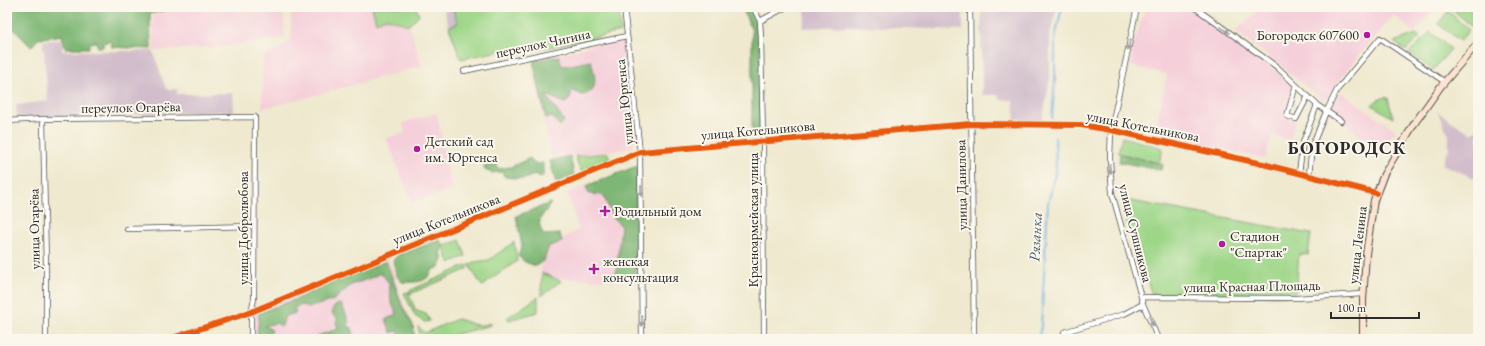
<svg xmlns="http://www.w3.org/2000/svg" width="1485" height="346" viewBox="0 0 1485 346" font-family="'EB Garamond',serif">
	<style>
		.built { fill: #f5cfda }
		.industrial { fill: #d1bdcb }
		.green { fill: #9ed688; stroke: #64805a }
		.forest { fill: #7eb774; stroke: #547150 }
		.lines { fill: none; stroke-linecap: round; stroke-linejoin: round }
		.stream { stroke: #6db1e3; stroke-width: 2 }
		.minor-casing { stroke: #484844; stroke-width: 6 }
		.tertiary-casing { stroke: #484844; stroke-width: 7 }
		.secondary-casing { stroke: #484844; stroke-width: 8 }
		.minor { stroke: #fff; stroke-width: 4.5 }
		.tertiary { stroke: #fff; stroke-width: 5.5 }
		.secondary { stroke: #fde4d1; stroke-width: 6 }
		.cycleway-casing { stroke: #fbf7ec; stroke-width: 8 }
		.cycleway { stroke: #e8590c; stroke-width: 6 }
		.oneway { fill: #a0a0a0 }
		.poi-dot { fill: #b5179e; stroke: #fbf7ec; stroke-width: 1.5 }
		.labels { text-anchor: middle; dominant-baseline: central; stroke-width: 4; stroke-linejoin: round; paint-order: stroke }
		.poi-label { font-size: 14px; fill: #2b2b2b; stroke: #fbf7ec; text-anchor: start }
		.street-label { font-size: 14px; fill: #2b2b2b; stroke: #fbf7ec }
		.water-label { font-size: 15px; font-style: italic; fill: #425a6b; stroke: #fbf7ec }
		.district-label { font-size: 18px; font-weight: bold; letter-spacing: 1px; fill: #2b2b2b; stroke: #fbf7ec }
	</style>
	<rect width="100%" height="100%" fill="#fbf7ec"/>
	<filter id="ink" filterUnits="userSpaceOnUse"><feTurbulence type="fractalNoise" baseFrequency=".025" numOctaves="2"/><feDisplacementMap in="SourceGraphic" scale="8" xChannelSelector="R" yChannelSelector="G"/><feConvolveMatrix kernelMatrix="1 2 1 2 8 2 1 2 1" color-interpolation-filters="sRGB"/></filter>
	<filter id="wash" filterUnits="userSpaceOnUse"><feTurbulence type="fractalNoise" baseFrequency=".012" numOctaves="4" result="noise"/><feDisplacementMap in="SourceGraphic" scale="16" xChannelSelector="R" yChannelSelector="G"/><feGaussianBlur stdDeviation="0.9" result="paint"/><feColorMatrix in="noise" values="0 0 0 0 0 0 0 0 0 0 0 0 0 0 0 0 0 1.4 0 .05"/><feComposite in="paint" operator="in"/></filter>
	<g filter="url(#wash)">
		<rect width="100%" height="100%" fill="#efe9cf"/>
		<path class="built" d="M178 7H283L285 38 220 47 153 51V15L177 9Z
			M291 7H372L376 22 386 18 409 25 422 66 283 104 262 108 263 58 291 41Z
			M1146 7H1187L1265 63 1295 87 1287 116 1296 119 1290 140 1272 135 1265 159 1155 133 1167 74 1130 66 1133 46Z
			M1262 7H1437L1414 32 1394 15 1354 61 1324 101 1236 31Z
			M623 37 634 148 551 158 532 59 553 56Z
			M1341 92 1396 130 1381 151 1341 121 1326 112Z
			M437 113 452 190 412 202 386 138 405 133 403 123Z
			M637 166 639 281 568 278 540 280 543 250 579 229 567 193Z
			M389 259 415 339H255L253 315 306 289 362 271Z"/>
		<path class="industrial" d="M443 7H452L458 24 449 27Z
			M806 7H963V30L847 26 803 28Z
			M981 7H1057L1050 34V78L1042 122 1015 121 1013 100 999 99V95H982Z
			M62 40V51H153L166 89H177V94L233 93 234 111 17 118 16 105 48 101 43 41Z
			M1437 112 1472 134 1478 128V180L1442 164 1449 149V135Z"/>
		<path class="green" d="M372 7H416L419 15 409 25 386 18 376 22Z
			M452 7H619L621 32 515 54 513 48 461 59 449 27 458 23Z
			M1453 7H1467L1478 17V21L1472 27 1451 8Z
			M1448 11 1469 30 1460 41 1438 24Z
			M1430 32 1451 49 1433 70 1409 53Z
			M1416 34 1420 37 1406 51 1394 42Z
			M1385 97 1388 98 1393 118 1372 105 1376 101Z
			M1122 137 1163 148 1159 163 1118 153Z
			M608 153 610 160 582 172 580 169 575 156Z
			M1126 200 1311 234 1308 255 1299 254 1296 291 1291 296 1152 295 1124 214 1123 206Z
			M460 240 466 256 449 263 444 246Z
			M514 242 517 261 482 286 469 265 475 262 489 260Z
			M467 265 468 269 410 294 409 291Z
			M542 273 561 281 541 296Z
			M408 292 416 311 426 314 430 321 425 322 415 316 404 293Z
			M538 297V312L509 320 507 318Z
			M457 319C472 323 475 328 491 323V325L438 339H420L418 326 425 333Z"/>
		<path class="forest" d="M7 7H176V8L150 14 151 49 112 47 110 41 103 43V47H98L96 41 89 44V48H65L62 35 38 39 31 47 14 29 7 28Z
			M742 7H753L759 24 762 135H752V31Z
			M559 56 561 65 565 66 591 61C593 69 599 85 590 92 588 94 583 95 581 95L572 90 570 99 565 103 546 95 564 121 560 126 552 117 546 118 533 61Z
			M1120 154 1163 164 1161 170 1119 162Z
			M570 156 574 175 556 183 550 161Z
			M530 158 534 164 543 163V176L540 178 537 174 524 179 505 177 502 172 492 173 485 170 484 166 489 162H495L498 169 511 167Z
			M637 166 635 275 622 278 616 275 621 226 613 217 603 195 589 194 586 186Z
			M551 203C543 217 534 219 544 235L560 234 562 242 549 246 544 260 536 266 525 262 518 256 522 246 516 216Z
			M440 240 443 245 441 253 443 260 439 268 433 269C427 284 416 282 402 282L396 275 393 260 398 255Z
			M386 261 402 305 413 325 415 339H397L400 336 398 331 391 333 386 319 397 315 391 301 389 283 381 273 368 279 351 285 334 300 308 308 302 305 294 308 296 313 285 316 282 326 276 323 264 326 272 330 269 339H257L259 313 297 299 326 284Z
			M338 304 342 305 349 322 347 324 348 326 352 328 355 339H316L317 336 338 329 336 321 338 319 333 315 332 309Z"/>
		<g class="lines">
			<path class="stream" d="M1052 118 1055 80V38L1062 7
				M1038 339 1041 327 1048 204 1056 169 1055 136"/>
		</g>
	</g>
	<g filter="url(#ink)">
		<g class="lines">
			<defs>
				<path id="minor" d="M624 7 640 152 642 339
					M753 7 760 21 761 37 763 142 764 339
					M970 7 974 339
					M1137 7 1111 130 1110 159 1112 193 1143 304 1158 339
					M1194 7 1277 67 1317 105 1341 121
					M760 21 786 7
					M464 71 627 36
					M1296 85 1287 116 1296 119 1308 96
					M43 119 46 266V339
					M7 121 43 119 255 117 254 299 251 312V339
					M1299 173 1303 142 1317 105
					M1309 175 1312 146 1326 112 1337 90 1380 38 1445 82
					M127 229 254 226
					M1141 297 1296 298 1363 294
					M1063 339 1064 332 1124 314 1143 304"/>
				<path id="tertiary" d="M169 339 251 312 640 152 971 124 1081 125 1111 130 1263 164 1376 193"/>
				<path id="secondary" d="M1363 339V301L1366 254 1374 200 1384 174 1414 124 1441 86 1478 43"/>
			</defs>
			<use href="#minor" class="minor-casing"/>
			<use href="#tertiary" class="tertiary-casing"/>
			<use href="#secondary" class="secondary-casing"/>
			<use href="#minor" class="minor"/>
			<use href="#tertiary" class="tertiary"/>
			<use href="#secondary" class="secondary"/>
			<defs>
				<path id="cycleway" d="M169 339 251 312 640 152 971 124 1081 125 1111 130 1263 164 1376 193"/>
			</defs>
			<use href="#cycleway" class="cycleway-casing"/>
			<use href="#cycleway" class="cycleway"/>
		</g>
		<defs><path id="oneway-solid" d="M-6-.8H1V-3.2L6.5 0L1 3.2V.8H-6Z"/></defs>
		<g class="oneway">
			<use href="#oneway-solid" transform="translate(1225 30) rotate(36)"/>
			<use href="#oneway-solid" transform="translate(1129 45) rotate(102)"/>
			<use href="#oneway-solid" transform="translate(1110 169) rotate(85)"/>
			<use href="#oneway-solid" transform="translate(641 191) rotate(90)"/>
			<use href="#oneway-solid" transform="translate(642 321) rotate(90)"/>
			<use href="#oneway-solid" transform="translate(1151 321) rotate(66)"/>
		</g>
	</g>
	<g class="poi-dot">
		<circle cx="1367" cy="35" r="4"/>
		<circle cx="417" cy="149" r="4"/>
		<path d="M603 205h4v4h4v4h-4v4h-4v-4h-4v-4h4z"/>
		<circle cx="1222" cy="244" r="4"/>
		<path d="M592 263h4v4h4v4h-4v4h-4v-4h-4v-4h4z"/>
	</g>
	<g class="labels">
		<g class="poi-label">
			<text x="1359" y="35" text-anchor="end">Богородск 607600</text>
			<text x="425" y="141">Детский сад<tspan x="425" dy="16">им. Юргенса</tspan></text>
			<text x="614" y="211">Родильный дом</text>
			<text x="1230" y="236">Стадион<tspan x="1230" dy="16">"Спартак"</tspan></text>
			<text x="603" y="261">женская<tspan x="603" dy="16">консультация</tspan></text>
		</g>
		<g class="street-label">
			<text transform="translate(543 43) rotate(-12)">переулок Чигина</text>
			<text transform="translate(624 102) rotate(-96)">улица Юргенса</text>
			<text transform="translate(131 107) rotate(-1)">переулок Огарёва</text>
			<text transform="translate(1143 126) rotate(11)">улица Котельникова</text>
			<text transform="translate(758 130) rotate(-5)">улица Котельникова</text>
			<text transform="translate(961 185) rotate(-91)">улица Данилова</text>
			<text transform="translate(446 219) rotate(-22)">улица Котельникова</text>
			<text transform="translate(753 220) rotate(-90)">Красноармейская улица</text>
			<text transform="translate(243 228) rotate(-90)">улица Добролюбова</text>
			<text transform="translate(34 229) rotate(-91)">улица Огарёва</text>
			<text transform="translate(1136 233) rotate(76)">улица Сушникова</text>
			<text transform="translate(1357 245) rotate(-83)">улица Ленина</text>
			<text transform="translate(1252 286) rotate(-1)">улица Красная Площадь</text>
		</g>
		<g class="water-label">
			<text transform="translate(1035 237) rotate(-87)">Рязанка</text>
		</g>
		<g class="district-label">
			<text x="1347" y="147">БОГОРОДСК</text>
		</g>
	</g>
	<rect width="1485" height="346" fill="none" stroke="#fbf7ec" stroke-width="24"/>
	<path d="M1331 312v6h88v-6" fill="none" stroke="#2b2b2b" stroke-width="2"/>
	<text x="1337" y="312" font-size="12" fill="#2b2b2b" stroke="#fbf7ec" stroke-width="3" paint-order="stroke">100 m</text>
</svg>
